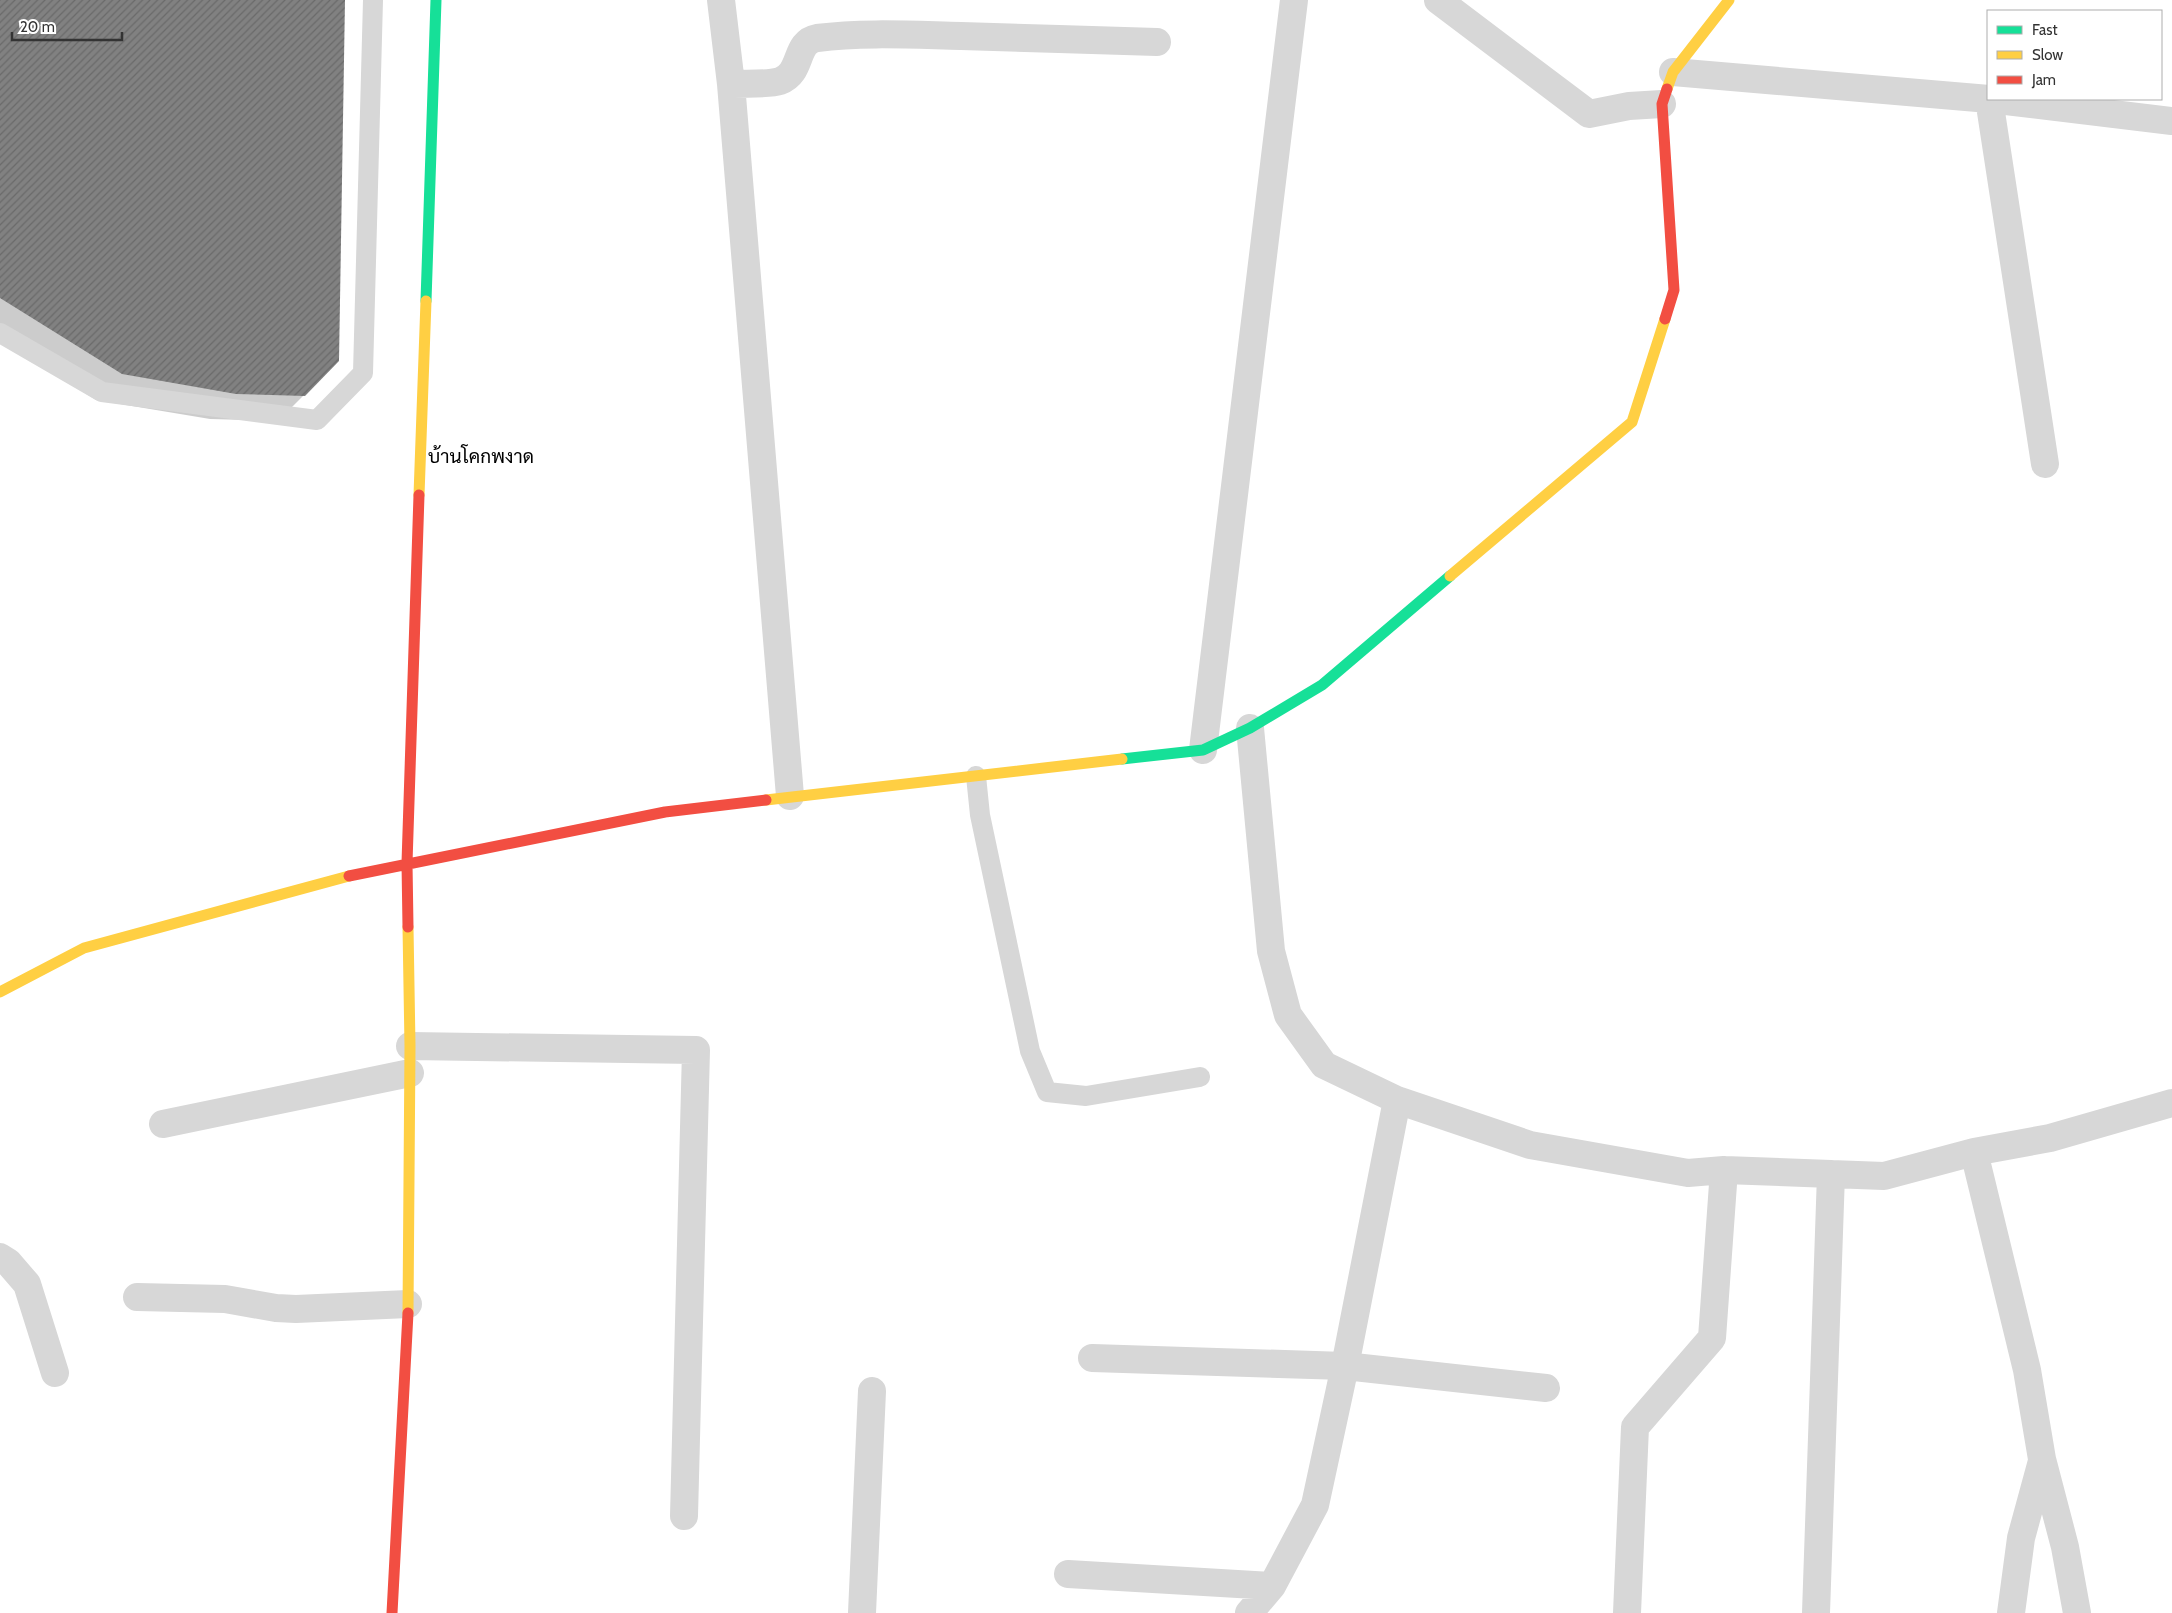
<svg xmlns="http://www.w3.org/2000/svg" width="2172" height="1613" viewBox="0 0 2172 1613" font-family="Cabin,Sarabun,sans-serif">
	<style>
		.shadow { fill: #0003 }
		.building { fill: url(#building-hatch) }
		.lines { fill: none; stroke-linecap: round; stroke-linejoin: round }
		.lane { stroke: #d7d7d7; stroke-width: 20 }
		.street { stroke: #d7d7d7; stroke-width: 28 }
		.fast { stroke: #16e098; stroke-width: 11 }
		.slow { stroke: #ffcf43; stroke-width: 11 }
		.jam { stroke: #f24e42; stroke-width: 11 }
		.labels { text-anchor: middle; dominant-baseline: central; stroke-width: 5; stroke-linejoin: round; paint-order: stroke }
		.quarter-label { font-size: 19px; fill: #000; stroke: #fff }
	</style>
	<defs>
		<pattern id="building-hatch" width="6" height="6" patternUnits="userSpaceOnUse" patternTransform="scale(1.25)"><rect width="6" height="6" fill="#818181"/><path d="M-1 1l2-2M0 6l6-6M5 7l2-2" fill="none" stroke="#6a6a6a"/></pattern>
	</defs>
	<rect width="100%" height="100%" fill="#fff"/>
	<path class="shadow" d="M0 0H343L304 395 278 421 210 419 96 400 0 340Z"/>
	<path class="building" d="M0 0H345L339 361 305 396 236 394 122 374 0 298Z"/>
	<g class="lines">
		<path class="lane" d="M0 333 102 392 317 420 363 373 373 0
			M976 776 980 815 1030 1051 1047 1092 1086 1096 1200 1077"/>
		<path class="street" d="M721 0 731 84 790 796
			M1438 0 1589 114 1629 106 1662 104
			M1673 72 1989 99 2172 121
			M731 84C745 83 768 85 780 81 803 73 794 42 817 38 864 32 914 35 961 36 1026 38 1092 40 1157 42
			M1989 99 2045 464
			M1250 728 1271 951 1288 1015 1324 1065 1397 1100 1530 1145 1688 1173 1724 1170 1884 1176 1974 1152 2050 1138 2172 1103
			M1203 750 1294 0
			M410 1046 696 1050 684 1516
			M163 1124 410 1073
			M1974 1152 2027 1370 2042 1459 2065 1547 2077 1613
			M0 1257 8 1262 27 1284 55 1373
			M137 1297 225 1299 276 1308 296 1309 408 1304
			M1092 1358 1345 1366 1546 1388
			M1068 1574 1272 1586
			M862 1613 872 1391
			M1249 1613 1272 1586 1315 1505 1345 1366 1397 1100
			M1627 1613 1635 1427 1712 1338 1724 1170
			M1816 1613 1831 1174
			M2011 1613 2021 1538 2042 1461"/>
		<path class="fast" d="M426 301 436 0
			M1122 759 1203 750 1250 728 1322 685 1450 576"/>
		<path class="slow" d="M1667 89 1673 72 1729 0
			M419 495 426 301
			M1450 576 1632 422 1665 319
			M766 800 1122 759
			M0 992 84 948 349 876
			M408 1313 410 1046 408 927"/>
		<path class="jam" d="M1665 319 1674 290 1662 104 1667 89
			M349 876 665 812 766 800
			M408 927 407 863 419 495
			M392 1613 408 1313"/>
	</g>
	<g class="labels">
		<g class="quarter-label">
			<text x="481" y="456">บ้านโคกพงาด</text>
		</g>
	</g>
	<rect x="1987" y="10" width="175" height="90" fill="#ffffff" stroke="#adadad"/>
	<rect x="1997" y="26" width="25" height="8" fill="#16e098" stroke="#adadad"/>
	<text x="2032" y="35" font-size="15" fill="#333333">Fast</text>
	<rect x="1997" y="51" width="25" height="8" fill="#ffcf43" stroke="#adadad"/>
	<text x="2032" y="60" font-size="15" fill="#333333">Slow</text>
	<rect x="1997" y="76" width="25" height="8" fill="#f24e42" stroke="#adadad"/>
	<text x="2032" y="85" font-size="15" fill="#333333">Jam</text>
	<path d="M12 32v8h110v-8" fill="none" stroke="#333333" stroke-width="2.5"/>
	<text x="20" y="32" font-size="15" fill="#333333" stroke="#ffffff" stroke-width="4" paint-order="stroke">20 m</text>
</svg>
